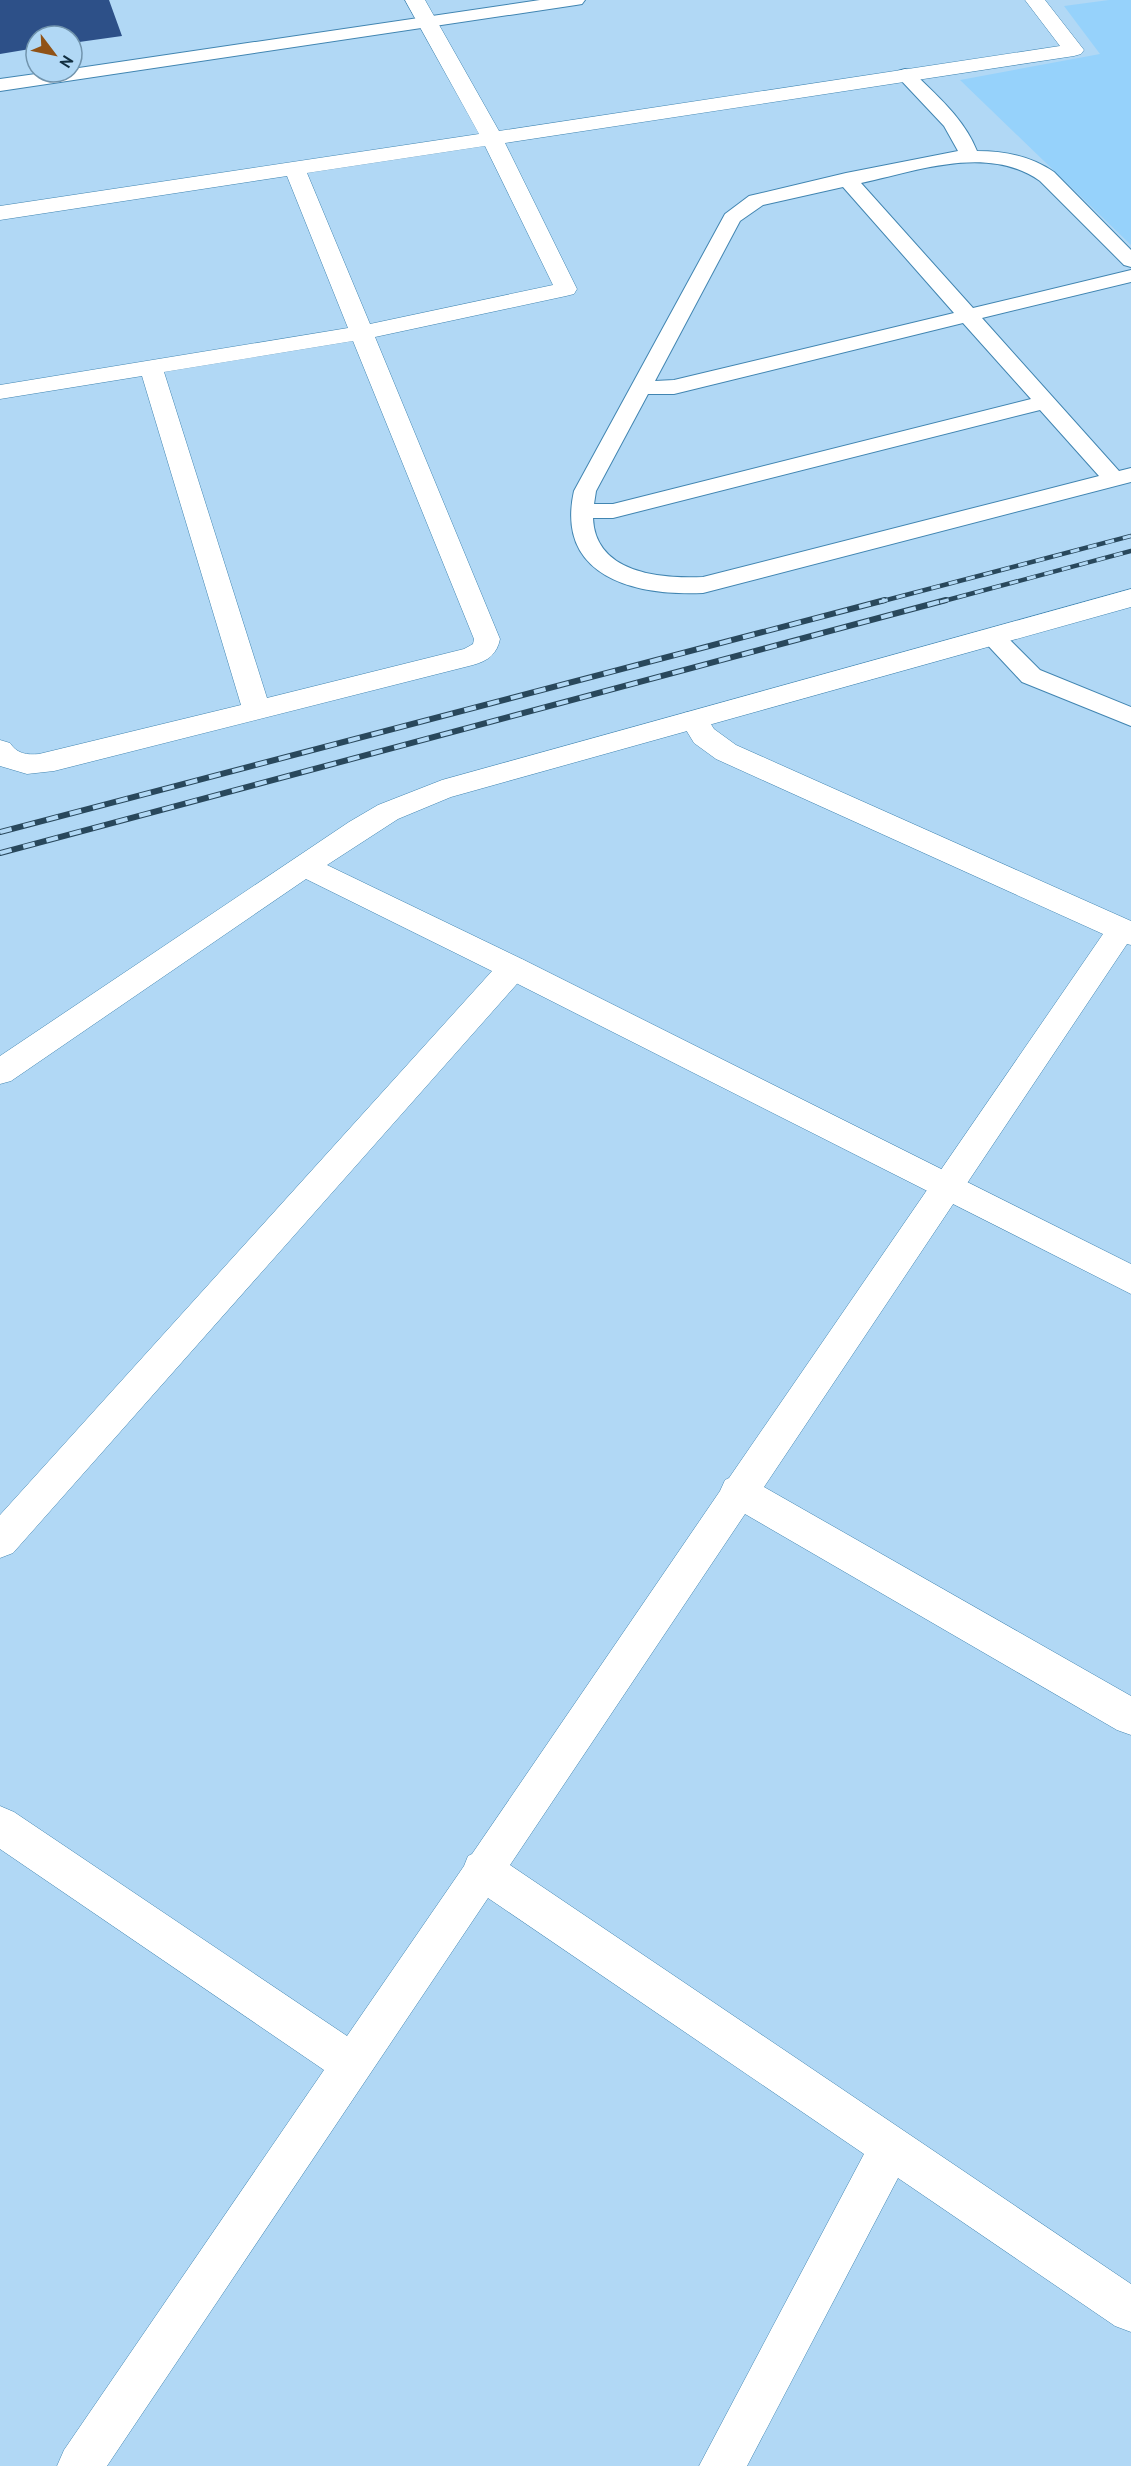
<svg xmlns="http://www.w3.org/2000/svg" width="1131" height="2466" viewBox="0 0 1131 2466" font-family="'PT Sans',sans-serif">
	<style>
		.built { fill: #96d2fb }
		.building { fill: #2d5088 }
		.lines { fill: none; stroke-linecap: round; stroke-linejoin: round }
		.lane-casing { stroke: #4185b1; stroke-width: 2 }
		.street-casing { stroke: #4185b1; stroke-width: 1 }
		.secondary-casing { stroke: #4185b1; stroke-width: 1 }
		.lane { fill: #fff; fill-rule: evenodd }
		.street { fill: #fff; fill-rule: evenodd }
		.secondary { fill: #fff; fill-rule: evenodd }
		.rail-far1-casing { stroke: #29485c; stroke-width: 4.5 }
		.rail-casing { stroke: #29485c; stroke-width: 6 }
		.rail-far1 { stroke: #b1d8f5; stroke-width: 3; stroke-dasharray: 9; stroke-linecap: butt }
		.rail { stroke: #b1d8f5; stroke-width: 4; stroke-dasharray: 12; stroke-linecap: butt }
	</style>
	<rect width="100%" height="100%" fill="#b1d8f5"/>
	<path class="built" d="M1109 0H1131V245L960 80 1100 54 1064 6Z"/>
	<path class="building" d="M0 0H109L122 36 72 43V36H36V48L0 54Z"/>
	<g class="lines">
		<defs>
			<path id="lane" d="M540 0H585L582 4 576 5 0 91V79L50 72H72V69Z
				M905 69 912 71C936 95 964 118 977 151 1005 151 1031 156 1054 172L1131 250V267L1124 265 1040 181C988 144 917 171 861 183L973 308 1131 270V282L982 318 1119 471 1131 468V482L703 593C635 596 555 577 574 491L725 214 749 196 846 173 958 151 944 126 896 75 898 71ZM843 187 954 313 674 380 655 381 740 221 763 205ZM963 323 1031 399 613 504H594L596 491 648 394H674ZM1040 410 1099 476 703 577C660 579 595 573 593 518H613Z
				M992 629 1001 631 1040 670 1131 707V726L1022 682 980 637 983 631Z"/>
			<path id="street" d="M405 0H425L499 131 1060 46 1025 0H1045L1084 50 1081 54 1074 56 505 143 577 289 574 294 566 296 375 337 500 639C497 654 488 661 473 665L54 771 27 774 0 766V740L10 743C17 754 27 755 39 754L241 705 142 376 0 399V385L348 328 287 176 0 220V206L479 134ZM485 146 553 285 370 324 307 173ZM353 341 474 639 473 644 464 649 267 698 164 372Z
				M694 711 704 713 714 729 736 745 1131 921V945L1127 944 764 1487 1131 1696V1735L1117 1730 745 1514 510 1865 1131 2284V2332L1115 2326 898 2178 747 2466H699L864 2154 488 1898 107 2466H57L64 2450 324 2070 0 1849V1806L14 1812 347 2036 464 1866 468 1856 472 1854 720 1491 725 1480 729 1478 1103 934 716 759 694 743 680 720 684 713Z
				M513 957 524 960 528 968 524 976 13 1553 0 1558V1515L502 960Z"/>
			<path id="secondary" d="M1131 589V607L451 797 398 819 327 865 524 960 1131 1264V1294L502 976 306 879 11 1081 0 1084V1056L349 822 378 805 442 780Z"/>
		</defs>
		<use href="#lane" class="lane-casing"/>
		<use href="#street" class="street-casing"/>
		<use href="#secondary" class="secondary-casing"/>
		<use href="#lane" class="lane"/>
		<use href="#street" class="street"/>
		<use href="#secondary" class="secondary"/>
		<defs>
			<path id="rail-far1" d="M879 602 1131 536
				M940 602 1131 551"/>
			<path id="rail" d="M0 832 885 600
				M0 853 946 600"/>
		</defs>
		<use href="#rail-far1" class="rail-far1-casing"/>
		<use href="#rail" class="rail-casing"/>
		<use href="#rail-far1" class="rail-far1"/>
		<use href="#rail" class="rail"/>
	</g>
	<g transform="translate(54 54) rotate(122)"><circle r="28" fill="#b1d8f5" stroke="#7194ad" stroke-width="1.5"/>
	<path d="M0-4.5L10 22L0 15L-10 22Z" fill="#905216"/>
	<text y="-9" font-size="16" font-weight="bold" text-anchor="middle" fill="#112e40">N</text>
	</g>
</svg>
